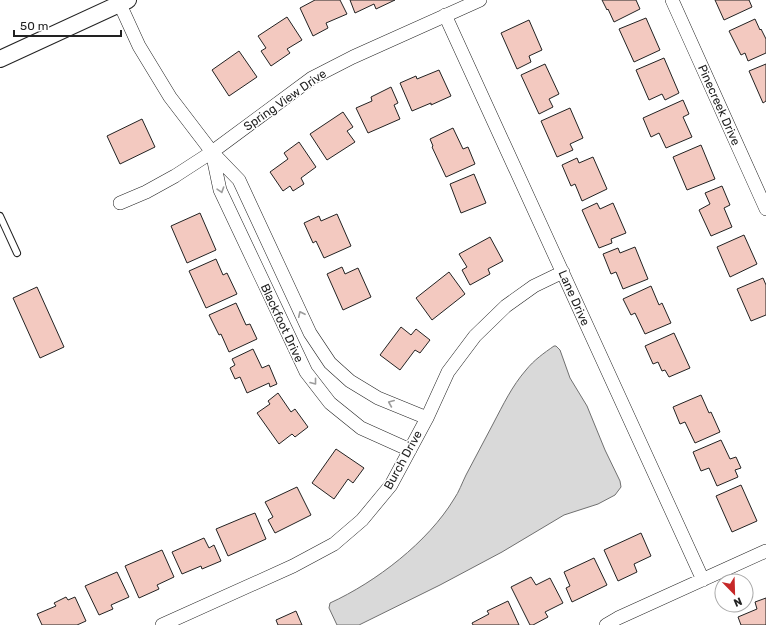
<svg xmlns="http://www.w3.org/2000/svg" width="766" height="625" viewBox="0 0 766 625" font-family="Rubik,sans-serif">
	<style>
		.water { fill: #d9d9d9; stroke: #6f6f6f }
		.building { fill: #f3c9c0; stroke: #222 }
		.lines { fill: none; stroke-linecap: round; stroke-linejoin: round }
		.service-casing { stroke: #222; stroke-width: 8 }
		.minor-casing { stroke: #222; stroke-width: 14 }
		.tertiary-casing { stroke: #222; stroke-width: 18 }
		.service { stroke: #fff; stroke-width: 6 }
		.minor { stroke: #fff; stroke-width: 13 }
		.tertiary { stroke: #fff; stroke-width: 16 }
		.oneway { stroke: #9c9c9c }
		.labels { text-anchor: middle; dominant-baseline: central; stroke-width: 3; stroke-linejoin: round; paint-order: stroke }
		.street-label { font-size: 12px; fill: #222; stroke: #fff }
	</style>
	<rect width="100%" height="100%" fill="#fff"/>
	<path class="water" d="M554 346H556L560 350 570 378 587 406 605 450 620 481 621 487 615 495 598 504 564 515 502 552 440 585 359 625H337L329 608 330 603C376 582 428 542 454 499 459 492 462 483 466 475 475 458 484 441 493 424 503 405 512 386 526 370 534 360 544 353 554 346Z"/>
	<path class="building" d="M315 0H340L347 14 326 23 328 28 313 36 300 8Z
		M350 0H395L376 9 374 4 355 13Z
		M602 0H636L640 9 614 22 608 9 607 10Z
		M715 0H749L752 7 724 20Z
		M287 17 302 40 287 49 290 53 271 66 261 51 266 48 258 36Z
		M646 18 660 50 634 62 619 29Z
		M755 19 760 30 761 29 766 39V53L748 61 745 53 741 55 729 31Z
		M529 20 542 50 529 56 531 62 517 69 501 33Z
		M239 51 257 77 229 96 212 70Z
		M664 58 679 93 665 100 662 94 649 100 636 70Z
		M545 64 559 94 549 99 553 107 539 114 521 75Z
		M766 64V101L763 103 749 71Z
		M439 70 451 96 431 105V103L412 111 400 83 416 76 417 79Z
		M391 87 398 103 394 105 400 119 368 133 356 108 372 101 371 97Z
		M683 100 689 114 683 117 692 137 666 148 659 133 651 137 643 118Z
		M570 108 583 138 570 144 573 150 557 157 541 121Z
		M343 112 353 127 347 131 355 142 327 160 310 134Z
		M142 119 155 147 120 164 107 136Z
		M453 128 463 149 468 147 475 164 446 177 432 147 433 146 430 139Z
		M299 142 316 167 301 178 304 184 293 191 290 186 283 191 270 172 288 159 284 153Z
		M701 145 715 179 687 190 673 157Z
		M593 157 607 189 582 201 575 184 571 186 562 165 577 158 579 163Z
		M474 174 486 203 461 213 450 184Z
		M722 186 730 205 724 208 732 227 711 236 699 210 710 204 705 193Z
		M597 203 600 209 613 203 626 233 611 239 612 243 599 248 582 210Z
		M200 213 216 250 187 263 171 226Z
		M337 214 351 246 324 258 316 241 313 243 304 223 319 216 321 221Z
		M744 235 757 264 730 277 717 247Z
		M490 237 503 261 488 269 490 274 470 285 462 270 467 267 459 254Z
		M635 247 648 279 623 289 616 272 611 274 603 254 618 248 620 253Z
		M216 259 223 275 227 273 237 294 206 308 189 271Z
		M342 267 345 274 358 268 371 297 343 310 327 274Z
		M449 272 465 294 432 320 416 298Z
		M763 278 766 285V315L751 321 737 289Z
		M651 286 659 305 662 303 671 323 645 334 635 313 631 315 623 299Z
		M37 287 64 347 40 358 13 298Z
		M236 303 246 325 250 324 257 339 229 352 221 334 219 335 209 315Z
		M401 327 411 335 416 329 430 340 420 353 415 350 400 370 380 355Z
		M674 333 690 368 669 377 665 370 662 371 658 362 653 364 645 346Z
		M253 349 262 368 269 365 277 384 270 387 269 383 247 393 240 377 235 379 230 368 235 365 232 359Z
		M278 393 291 412 295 409 308 427 295 437 292 434 279 444 257 413 270 404 268 401Z
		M701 395 709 413 711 412 720 432 695 443 685 422 680 424 673 407Z
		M721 440 730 459 736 457 741 468 735 470 738 477 717 486 709 468 701 471 693 452Z
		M336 449 364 468 353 483 348 479 334 499 312 483Z
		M741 485 757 521 732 532 716 496Z
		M297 487 311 515 275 533 268 520 273 517 265 502Z
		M255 513 266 539 228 556 216 529 247 516Z
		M641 533 651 556 634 564 637 572 618 581 604 550Z
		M204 538 209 548 214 545 221 561 202 569 201 566 182 574 172 552Z
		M162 550 174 577 157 585 159 589 139 598 125 566Z
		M594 558 607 585 572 602 566 588 570 586 564 572Z
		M117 572 129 597 111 605 113 609 99 615 85 586Z
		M531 577 536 585 550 578 563 603 545 612 548 617 533 625H530L511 587Z
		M66 597 68 600 75 597 86 621 77 625H42L37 614 56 606 54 603Z
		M766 598V625H741L738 617 757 609 755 602Z
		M508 601 519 625H473L472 623 489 614 487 611Z
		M296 611 302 625H278L276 620Z"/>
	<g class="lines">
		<defs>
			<path id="service" d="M0 216 17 253"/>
			<path id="minor" d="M118 0 139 46 170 97 212 152 239 180 310 333 330 363 350 381 378 398 427 418
				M672 0 766 209
				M445 15 703 580
				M212 152 220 190 306 372 330 403 361 428 410 450
				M120 203 146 192 175 176 212 152 312 78 353 57 480 0
				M162 625 293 566 334 544 362 520 391 485 427 418 448 372 475 336 506 306 534 286 563 272
				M606 625 618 618 766 551"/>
			<path id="tertiary" d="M0 59 128 0"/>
		</defs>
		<use href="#service" class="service-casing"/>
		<use href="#minor" class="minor-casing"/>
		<use href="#tertiary" class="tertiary-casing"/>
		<use href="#service" class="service"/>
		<use href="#minor" class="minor"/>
		<use href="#tertiary" class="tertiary"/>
	</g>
	<defs><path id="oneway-chevron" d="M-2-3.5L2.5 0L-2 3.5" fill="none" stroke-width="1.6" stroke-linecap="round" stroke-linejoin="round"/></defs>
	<g class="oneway">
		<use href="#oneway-chevron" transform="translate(221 190) rotate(72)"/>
		<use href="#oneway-chevron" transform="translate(301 314) rotate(-115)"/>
		<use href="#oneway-chevron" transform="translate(314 382) rotate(52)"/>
		<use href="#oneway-chevron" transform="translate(391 403) rotate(-157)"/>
	</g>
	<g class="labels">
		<g class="street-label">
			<text transform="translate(285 100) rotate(-35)">Spring View Drive</text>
			<text transform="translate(719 105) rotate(66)">Pinecreek Drive</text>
			<text transform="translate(574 298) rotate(66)">Lane Drive</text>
			<text transform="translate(282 323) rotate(65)">Blackfoot Drive</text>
			<text transform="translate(403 460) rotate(-61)">Burch Drive</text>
		</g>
	</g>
	<g transform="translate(734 593) rotate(157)"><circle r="19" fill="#ffffff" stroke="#a7a7a7"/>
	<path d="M0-3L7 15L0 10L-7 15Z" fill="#c62828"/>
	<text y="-6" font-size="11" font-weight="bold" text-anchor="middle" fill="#222222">N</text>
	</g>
	<path d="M14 30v6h107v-6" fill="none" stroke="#222222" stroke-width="2"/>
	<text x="20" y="30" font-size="12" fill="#222222" stroke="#ffffff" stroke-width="3" paint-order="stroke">50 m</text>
</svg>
